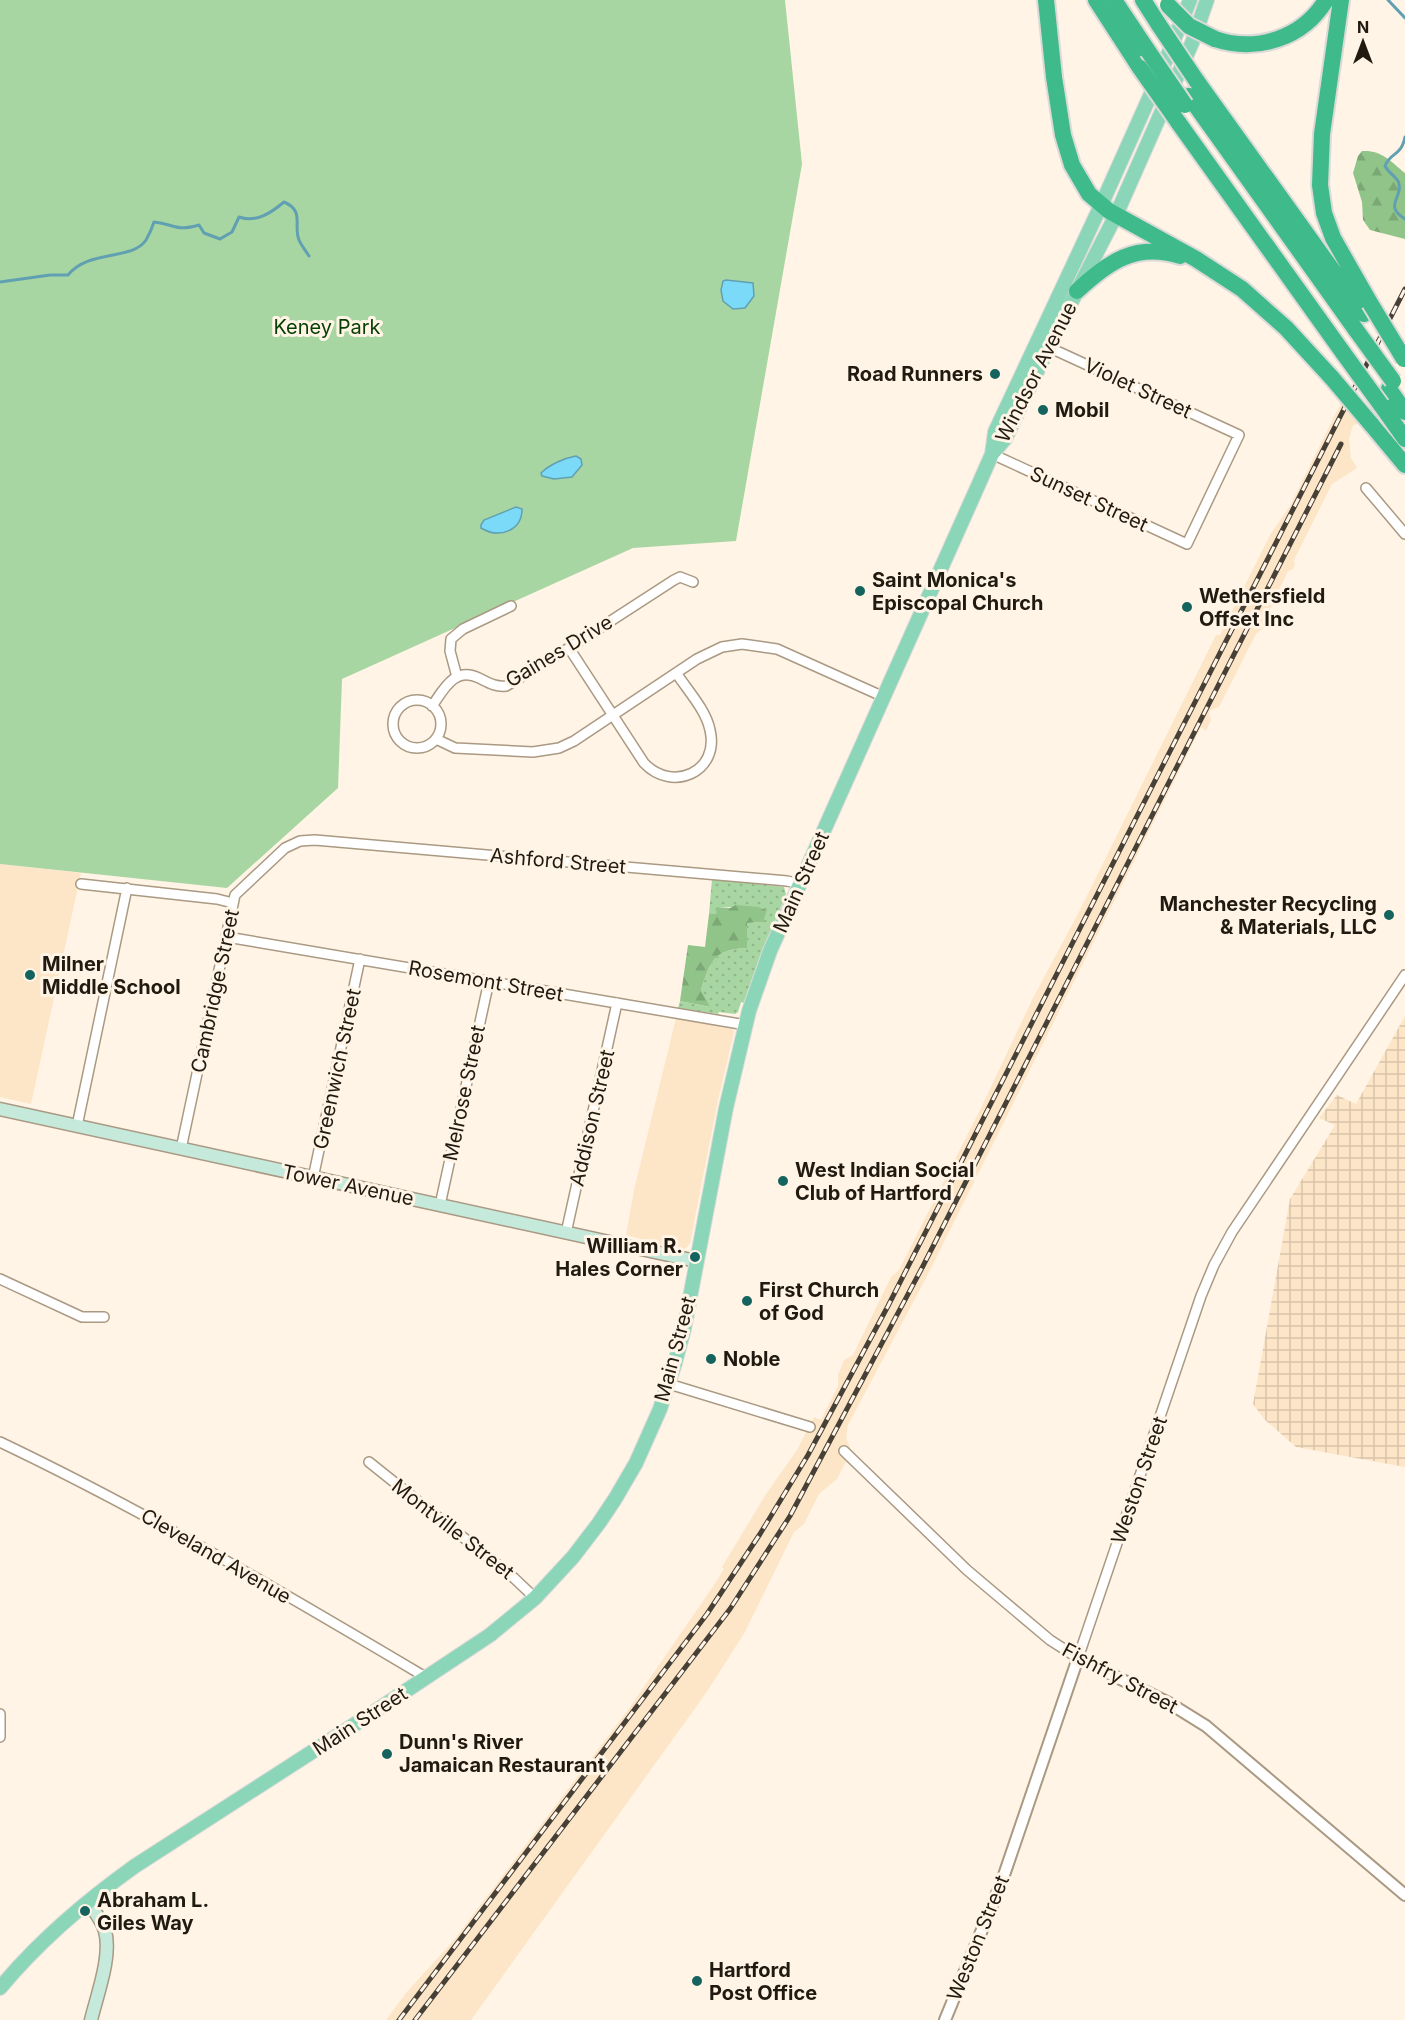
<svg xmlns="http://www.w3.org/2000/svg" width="1405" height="2020" viewBox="0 0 1405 2020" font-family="Inter,sans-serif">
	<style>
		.built { fill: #fde5c7 }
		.industrial { fill: url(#industrial-grid) }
		.grass { fill: url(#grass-dots) }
		.forest { fill: url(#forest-firs) }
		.park { fill: #a8d6a2 }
		.water { fill: #7bdaf7; stroke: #60a0b2; stroke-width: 1.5 }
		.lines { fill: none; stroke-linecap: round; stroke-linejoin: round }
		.stream { stroke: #60a0b2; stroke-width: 3 }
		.minor-casing { stroke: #aa9983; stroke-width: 12 }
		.tertiary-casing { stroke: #aa9983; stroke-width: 14 }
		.secondary-casing { stroke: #aa9983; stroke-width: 15 }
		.primary-casing { stroke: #dbdad9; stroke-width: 16 }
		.motorway-casing { stroke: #dbdad9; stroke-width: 20 }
		.minor { stroke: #fff; stroke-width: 9 }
		.tertiary { stroke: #fff; stroke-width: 10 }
		.secondary { stroke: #c5eadc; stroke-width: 12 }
		.primary { stroke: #8bd6b9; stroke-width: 14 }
		.motorway { stroke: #3eba8b; stroke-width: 16 }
		.rail-casing { stroke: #474036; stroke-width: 5 }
		.rail { stroke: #fff4e5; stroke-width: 3; stroke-dasharray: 9; stroke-linecap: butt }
		.motorway-bridge-casing { stroke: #dbdad9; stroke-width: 20; stroke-linecap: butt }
		.motorway-bridge { stroke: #3eba8b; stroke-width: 16 }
		.poi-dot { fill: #15635e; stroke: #fff4e5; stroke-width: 2 }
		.labels { text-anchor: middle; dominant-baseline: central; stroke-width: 6; stroke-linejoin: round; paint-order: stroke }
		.park-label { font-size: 20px; fill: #073e03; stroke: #fff4e5 }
		.street-label { font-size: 20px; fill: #201a11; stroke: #fff4e5 }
		.poi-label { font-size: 20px; font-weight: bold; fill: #201a11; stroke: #fff4e5; text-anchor: start }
	</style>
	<defs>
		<pattern id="industrial-grid" width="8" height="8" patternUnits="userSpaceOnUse" patternTransform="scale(1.5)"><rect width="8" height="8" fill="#fde5c7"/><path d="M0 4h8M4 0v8" fill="none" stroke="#d9c4aa"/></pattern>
		<pattern id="grass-dots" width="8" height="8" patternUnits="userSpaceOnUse" patternTransform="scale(1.5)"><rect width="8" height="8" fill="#a8d6a2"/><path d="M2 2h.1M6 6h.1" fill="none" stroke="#90b78a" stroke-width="1.8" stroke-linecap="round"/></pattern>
		<pattern id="forest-firs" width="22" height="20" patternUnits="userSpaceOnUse" patternTransform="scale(1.5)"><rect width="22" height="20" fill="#90c489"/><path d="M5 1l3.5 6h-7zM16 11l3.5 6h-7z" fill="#7ca875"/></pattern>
	</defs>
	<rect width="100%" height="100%" fill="#fff4e5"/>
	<path class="built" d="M1342 401 1361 423 1353 425 1349 439 1351 458 1357 468 1332 484 1294 560 1295 565 1292 570 1288 571 1267 615 1272 621 1256 634 1219 707 1211 710 1209 714 1211 720 1206 731 1201 727 927 1276 848 1425 846 1438 850 1447 845 1456 847 1459 837 1479 819 1494 804 1524 794 1532 745 1632 706 1693 471 2020H386L406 1993 454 1940 628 1710 712 1588 724 1569 722 1567 766 1494 797 1450 814 1417 821 1420 838 1386V1375L844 1360 853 1355 891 1277 899 1270 981 1108 1033 998 1080 910 1216 635H1220L1270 535 1290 506Z
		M0 864 81 873 31 1104 0 1097Z
		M676 1018 733 1029 734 1032 718 1100 690 1243 686 1248 681 1250 626 1235 634 1190Z"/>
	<path class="industrial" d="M1405 1016V1467L1296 1447 1265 1420 1253 1404 1290 1199 1335 1125 1319 1118 1337 1095 1356 1104Z"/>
	<path class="grass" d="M712 879 784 887 786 894 744 1003 741 1002 738 1012 735 1014 719 1012 718 1014 678 1008 680 1001 709 1007 701 990C710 963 713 949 747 948V923L762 922 767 910 759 907H718L716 914H709Z"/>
	<path class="forest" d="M1362 151C1382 150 1390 161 1405 173V239L1370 230 1363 220 1362 202 1353 173 1358 156Z
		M736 905 759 907 767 910 763 922 747 923V948C713 949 710 963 701 990L710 1007 680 1001 688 945 705 947 709 914H716L717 907 730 908Z"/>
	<path class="park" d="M0 0H785L802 164 736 541 633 548 342 679 338 788 227 888 0 864Z"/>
	<path class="water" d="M726 280 753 283 754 296 745 308 733 309 723 301 721 290 723 281Z
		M576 456 581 459 582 465 572 477 554 479 542 476 541 473C549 465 564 458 576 456Z
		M516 507 522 509C522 531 499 539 481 528V525L484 520Z"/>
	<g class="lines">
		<path class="stream" d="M1388 0 1405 18
			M1405 137C1401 157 1390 152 1385 166 1388 172 1394 175 1398 181 1405 197 1382 205 1405 219
			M0 282 50 275H68C89 249 132 261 146 240 149 235 152 228 154 222 175 224 175 232 199 225L204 233 220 239 232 232 239 217C256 223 271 213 284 202 305 211 293 225 299 240 301 245 306 251 309 256"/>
		<defs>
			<path id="minor" d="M992 454 1187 544 1239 435 1046 346
				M1366 488 1405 534
				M569 648 644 763C672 793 720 772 710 730 706 710 688 691 677 674
				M457 677 450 651 451 639 463 629 511 606
				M393 724a24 24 0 1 1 48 0a24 24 0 1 1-48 0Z
				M432 706C444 689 455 666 479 678 489 683 495 687 506 686L569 648 674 580 680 577 693 582
				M436 739 455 748 533 752 559 748 574 741 697 659 722 647 742 644 777 649 884 697
				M81 884 217 899 233 903
				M227 937 746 1025
				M77 1126 127 888
				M181 1149 235 895 285 848 300 841 315 840 787 881 801 884
				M313 1178 360 959
				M440 1205 489 981
				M566 1233 617 1003
				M0 1279 82 1317H104
				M669 1384 810 1427
				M0 1442C147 1512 287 1595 427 1678
				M844 1451 967 1570 1050 1640 1078 1658 1201 1296 1214 1265 1232 1232 1405 975
				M369 1462 514 1578 535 1598
				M0 1714V1737"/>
			<path id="tertiary" d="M945 2020 1002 1881 1078 1658 1169 1703 1206 1726 1405 1895"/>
			<path id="secondary" d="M0 1109 696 1261
				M88 1902C94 1911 102 1920 105 1931 112 1956 97 1995 91 2020"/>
			<path id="primary" d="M992 454 1005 439 1052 340 1116 215 1192 43 1207 0
				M0 1988C39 1941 86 1901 135 1866L374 1712 490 1635 535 1598 573 1557 599 1523 615 1499 636 1463 660 1409 675 1363 684 1329 726 1108 749 1011 770 951 977 488 992 454 995 432 1103 201 1163 67 1190 0"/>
			<path id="motorway" d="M1046 0 1054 77 1063 135 1072 165 1089 194 1109 211 1196 259 1242 289 1286 328 1332 378
				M1096 0 1140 68
				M1114 0 1148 51
				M1143 0 1159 25
				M1341 0 1322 134 1320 185 1324 213 1333 238 1370 303
				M1215 39C1257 53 1303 38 1326 0
				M1196 80 1364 314
				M1189 96 1356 330
				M1178 122 1344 354
				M1077 291C1108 262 1136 242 1180 256
				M1389 389 1405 412
				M1381 405 1405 439
				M1371 424 1405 465"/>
		</defs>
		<use href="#minor" class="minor-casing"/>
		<use href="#tertiary" class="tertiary-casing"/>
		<use href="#secondary" class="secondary-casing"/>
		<use href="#primary" class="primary-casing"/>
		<use href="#motorway" class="motorway-casing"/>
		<use href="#minor" class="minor"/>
		<use href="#tertiary" class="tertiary"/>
		<use href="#secondary" class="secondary"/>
		<use href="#primary" class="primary"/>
		<use href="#motorway" class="motorway"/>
		<defs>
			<path id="rail" d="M399 2020 707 1614 760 1534 808 1455 888 1306 1405 289
				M415 2020 730 1609 790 1516 923 1266 1341 444"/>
		</defs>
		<use href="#rail" class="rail-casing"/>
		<use href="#rail" class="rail"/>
		<defs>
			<path id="motorway-bridge" d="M1168 5 1189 26 1215 39
				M1159 25 1196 80
				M1148 51 1185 105
				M1140 68 1178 122
				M1370 303 1404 359
				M1356 330 1393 381
				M1344 354 1381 405
				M1332 378 1371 424"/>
		</defs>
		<use href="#motorway-bridge" class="motorway-bridge-casing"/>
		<use href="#motorway-bridge" class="motorway-bridge"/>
	</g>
	<g class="poi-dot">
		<circle cx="995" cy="374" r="6"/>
		<circle cx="1043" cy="410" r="6"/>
		<circle cx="860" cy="591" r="6"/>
		<circle cx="1187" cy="607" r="6"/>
		<circle cx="1389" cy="915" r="6"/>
		<circle cx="30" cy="975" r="6"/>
		<circle cx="783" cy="1181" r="6"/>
		<circle cx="695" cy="1257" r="6"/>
		<circle cx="747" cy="1301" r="6"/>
		<circle cx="711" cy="1359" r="6"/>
		<circle cx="387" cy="1754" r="6"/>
		<circle cx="85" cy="1911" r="6"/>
		<circle cx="697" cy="1981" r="6"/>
	</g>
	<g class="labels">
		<g class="park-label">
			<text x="327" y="327">Keney Park</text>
		</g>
		<g class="street-label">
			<text transform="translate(1036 372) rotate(-63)">Windsor Avenue</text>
			<text transform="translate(1138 388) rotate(25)">Violet Street</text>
			<text transform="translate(1089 499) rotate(25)">Sunset Street</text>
			<text transform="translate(559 651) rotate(-31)">Gaines Drive</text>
			<text transform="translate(558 861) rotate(5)">Ashford Street</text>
			<text transform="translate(801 882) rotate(-66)">Main Street</text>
			<text transform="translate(486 981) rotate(10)">Rosemont Street</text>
			<text transform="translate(215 991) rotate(-78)">Cambridge Street</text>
			<text transform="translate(337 1069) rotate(-78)">Greenwich Street</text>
			<text transform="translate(464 1093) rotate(-78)">Melrose Street</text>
			<text transform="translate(592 1118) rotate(-77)">Addison Street</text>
			<text transform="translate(348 1185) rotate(12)">Tower Avenue</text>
			<text transform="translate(675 1349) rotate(-75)">Main Street</text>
			<text transform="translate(1139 1480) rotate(-71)">Weston Street</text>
			<text transform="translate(453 1529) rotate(38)">Montville Street</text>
			<text transform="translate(216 1556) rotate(30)">Cleveland Avenue</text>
			<text transform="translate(1120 1678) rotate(28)">Fishfry Street</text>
			<text transform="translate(360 1721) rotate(-33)">Main Street</text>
			<text transform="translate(978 1938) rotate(-68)">Weston Street</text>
		</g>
		<g class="poi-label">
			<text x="983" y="374" text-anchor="end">Road Runners</text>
			<text x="1055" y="410">Mobil</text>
			<text x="872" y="580">Saint Monica's<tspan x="872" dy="23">Episcopal Church</tspan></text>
			<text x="1199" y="596">Wethersfield<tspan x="1199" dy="23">Offset Inc</tspan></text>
			<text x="1377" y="904" text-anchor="end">Manchester Recycling<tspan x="1377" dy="23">&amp; Materials, LLC</tspan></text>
			<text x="42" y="964">Milner<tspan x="42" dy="23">Middle School</tspan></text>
			<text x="795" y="1170">West Indian Social<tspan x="795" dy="23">Club of Hartford</tspan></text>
			<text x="683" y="1246" text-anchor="end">William R.<tspan x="683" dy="23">Hales Corner</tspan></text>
			<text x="759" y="1290">First Church<tspan x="759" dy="23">of God</tspan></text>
			<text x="723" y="1359">Noble</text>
			<text x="399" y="1742">Dunn's River<tspan x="399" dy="23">Jamaican Restaurant</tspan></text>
			<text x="97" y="1900">Abraham L.<tspan x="97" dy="23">Giles Way</tspan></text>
			<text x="709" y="1970">Hartford<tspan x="709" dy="23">Post Office</tspan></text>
		</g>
	</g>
	<g transform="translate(1363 42)" stroke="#fff4e5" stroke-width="4.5" paint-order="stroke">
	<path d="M0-4.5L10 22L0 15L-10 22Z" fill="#201a11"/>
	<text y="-9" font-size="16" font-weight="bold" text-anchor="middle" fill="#201a11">N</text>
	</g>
</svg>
